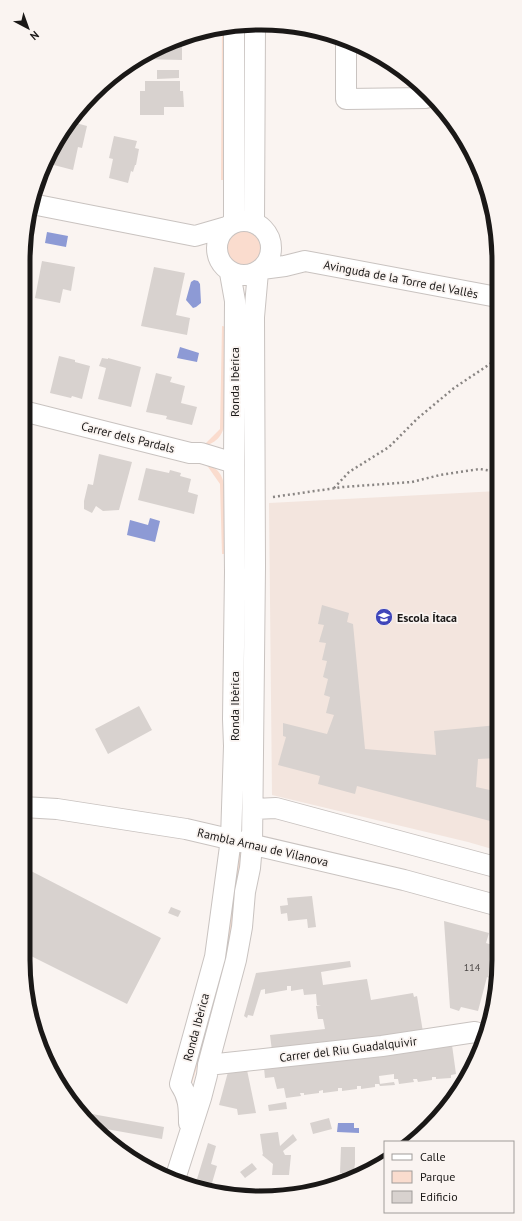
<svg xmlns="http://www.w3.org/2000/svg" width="522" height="1221" viewBox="0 0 522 1221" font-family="'PT Sans',sans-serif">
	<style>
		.built { fill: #f3e5de }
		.green { fill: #fadcce }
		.water { fill: #8d9ad5 }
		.building { fill: #d8d2cf }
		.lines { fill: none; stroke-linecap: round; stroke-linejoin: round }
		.minor-casing { stroke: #c9c3c0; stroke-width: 22 }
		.path { stroke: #898583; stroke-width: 2.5; stroke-dasharray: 2 3; stroke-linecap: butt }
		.minor { stroke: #fff; stroke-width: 20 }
		.labels { text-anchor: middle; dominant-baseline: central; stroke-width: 3.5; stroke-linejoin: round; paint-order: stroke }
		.number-label { font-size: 10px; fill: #4a4645 }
		.street-label { font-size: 12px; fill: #1a1817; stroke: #faf4f1 }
		.poi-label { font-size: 12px; font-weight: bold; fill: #1a1817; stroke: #faf4f1; text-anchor: start }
		.rim { fill: none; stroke: #1a1817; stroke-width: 5 }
	</style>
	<rect width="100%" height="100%" fill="#faf4f1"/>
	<path class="built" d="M498 491 499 851 468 842 272 795 269 503Z"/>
	<path class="green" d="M227 29V180H221L222 30Z
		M241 229 253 231 262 237C263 241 265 248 264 252 263 254 261 256 260 258 244 282 211 255 230 235 232 232 237 231 241 229Z
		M222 326 227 327 226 419C223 433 220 441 205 446V444L220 429Z
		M206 464C219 469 222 474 225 488L227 554H222L220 484Z
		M241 851 243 852 228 957 212 1018 192 1083H188L237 856Z"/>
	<path class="water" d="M47 232 68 236 66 247 45 243Z
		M194 280 198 281 200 284 201 303 196 307 193 308 186 300 191 282Z
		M180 347 199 353 197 362 177 358Z
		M150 518 160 521 155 542 127 535 130 520 148 525Z
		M338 1123H354V1128H359V1133L337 1132Z"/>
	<path class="building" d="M182 40V60L142 59V58L156 47Z
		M157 70H179V78L157 79Z
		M145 81H180V91H183L184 107H164V115H140V91H145Z
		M72 122 87 126 82 148 78 147 73 170 50 164 51 158Z
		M114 136 137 141 135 148 139 149 136 165H135L133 172 131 171 128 183 109 178 113 159 109 158Z
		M42 261 75 267 71 291 63 289 60 303 35 298Z
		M154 267 185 273 176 315 190 318 187 335 141 326Z
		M23 337 30 339 24 364H23Z
		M59 356 75 360V362L90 366 82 399 72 396 71 398 50 393Z
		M102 358 108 359V358L141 367 131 407 98 399 106 368 99 366Z
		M156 373 172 377 170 382 185 386 181 403 197 407 192 425 166 419 167 416 146 412Z
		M99 454 132 462 119 510 103 511 96 506 92 513 84 509V501L88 484 93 485Z
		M146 468 169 473 170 470 181 473 180 476 191 479 188 492 198 495 194 514 138 500Z
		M322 605 349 613 347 622 353 624 365 749 436 755 434 731 498 725V758L478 759 476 787 499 792V806L494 822 357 786 355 794 318 784 320 776 278 765 286 737 283 736V723L327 734 334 715 326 713 330 697 324 695 328 679 323 677 327 661 322 660 326 643 319 642 324 625 318 624Z
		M139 706 152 730 108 754 95 729Z
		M31 871 161 938 127 1004 23 952V886Z
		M312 896 316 927 308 928 307 919 288 921 287 913 281 914 280 906 288 905 287 898Z
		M171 907 181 911 178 917 168 913Z
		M444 921 489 933 486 943 499 947V960L497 975 493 974 491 979 487 977 478 1011 461 1007 459 1011 450 1008Z
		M350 961 351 967 321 972 323 985 367 979 371 1000 413 993 414 997 417 996 423 1032 272 1051 270 1035 325 1029 323 1019H318L316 1006 321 1005H317L316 994 304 995 303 989 291 991V986H287V990L265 994V989L261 990 253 1016 248 1015 247 1018 244 1016 256 973Z
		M452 1045 456 1074 451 1075V1078L436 1079V1077H432V1080L418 1082 417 1079H413L414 1082 399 1084 398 1079H394V1074L379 1076 380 1084H375V1087L361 1089V1086H357V1089L342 1091V1088H338V1091L323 1093V1090L319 1091V1093L304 1095V1093H300L301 1096 286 1098 284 1088 277 1089 274 1077 265 1078 264 1068Z
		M247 1070 256 1113 238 1115 237 1109 219 1105 228 1072Z
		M394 1082 395 1085 380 1086 379 1084Z
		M286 1102 287 1109 269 1111 268 1105Z
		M81 1112 164 1127 162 1139 95 1127 82 1117Z
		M329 1118 332 1129 313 1134 310 1123Z
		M278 1132 280 1146 293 1134 297 1140 283 1151 285 1155H291L289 1175H272L273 1164 262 1155 263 1154 260 1134Z
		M208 1143 216 1146 211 1164 217 1166 212 1183 197 1179Z
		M341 1147H355V1164L353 1176 340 1181V1179H342V1173H340Z
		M252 1163 257 1169 245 1178 240 1172Z
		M259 1188 267 1189V1193H248V1191H259Z"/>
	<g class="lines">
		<defs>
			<path id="minor" d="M346 40V99L426 98V92
				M32 204 195 236 226 227
				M217 248a27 27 0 1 1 54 0a27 27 0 1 1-54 0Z
				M234 222V27
				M254 222 255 25
				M262 269 285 266 305 261 497 297
				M23 411 190 453H201L234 463
				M23 807 57 809 186 829 404 880 499 906
				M253 809 276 808 499 868
				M208 1065 382 1046 475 1032 486 1036
				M189 1123C189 1108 189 1097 180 1084L215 957 231 839 234 746 233 719 235 572 234 463 235 301 230 273
				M175 1179 201 1098 207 1075 208 1065 236 960 242 927 245 892 250 868 252 845 255 567 254 317 258 272"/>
		</defs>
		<use href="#minor" class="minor-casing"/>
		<path class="path" d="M334 488 349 472 389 447 418 418 454 388 493 362 497 361
			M273 497 343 487 412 482 440 475 480 469 498 472"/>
		<use href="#minor" class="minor"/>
	</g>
	<defs>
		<symbol id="school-disc" viewBox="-11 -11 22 22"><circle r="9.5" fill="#3f46ba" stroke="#faf4f1"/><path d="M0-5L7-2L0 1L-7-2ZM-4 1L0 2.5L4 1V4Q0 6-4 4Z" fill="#fff"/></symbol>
	</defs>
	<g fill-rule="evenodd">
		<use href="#school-disc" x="374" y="607" width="20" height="20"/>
	</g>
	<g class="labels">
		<g class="number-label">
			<text x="472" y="967">114</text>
		</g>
		<g class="street-label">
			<text transform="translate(401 279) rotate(11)">Avinguda de la Torre del Vallès</text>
			<text transform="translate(234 382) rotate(-90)">Ronda Ibèrica</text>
			<text transform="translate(128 437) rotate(14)">Carrer dels Pardals</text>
			<text transform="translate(234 706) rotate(-90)">Ronda Ibèrica</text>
			<text transform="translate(263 847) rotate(13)">Rambla Arnau de Vilanova</text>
			<text transform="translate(196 1027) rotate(-75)">Ronda Ibèrica</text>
			<text transform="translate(348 1049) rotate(-7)">Carrer del Riu Guadalquivir</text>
		</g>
		<g class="poi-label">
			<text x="397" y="617">Escola Ítaca</text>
		</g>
	</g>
	<path d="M0 0H522V1221H0ZM261 30H261A231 231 0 0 1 492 261V960A231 231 0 0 1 261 1191H261A231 231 0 0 1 30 960V261A231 231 0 0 1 261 30Z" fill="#faf4f1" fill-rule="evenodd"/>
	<path class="rim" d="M261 30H261A231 231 0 0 1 492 261V960A231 231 0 0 1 261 1191H261A231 231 0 0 1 30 960V261A231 231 0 0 1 261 30Z"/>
	<rect x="384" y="1141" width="130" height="72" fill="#faf4f1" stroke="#a09c9a"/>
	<rect x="392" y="1154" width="20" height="6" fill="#ffffff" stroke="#a09c9a"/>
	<text x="420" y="1161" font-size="12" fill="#1a1817">Calle</text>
	<rect x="392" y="1171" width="20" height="12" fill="#fadcce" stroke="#a09c9a"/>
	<text x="420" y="1181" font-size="12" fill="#1a1817">Parque</text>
	<rect x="392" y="1191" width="20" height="12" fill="#d8d2cf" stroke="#a09c9a"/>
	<text x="420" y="1201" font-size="12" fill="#1a1817">Edificio</text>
	<g transform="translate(28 28) rotate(139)" stroke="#faf4f1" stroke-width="3" paint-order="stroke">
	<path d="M0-3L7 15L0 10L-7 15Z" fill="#1a1817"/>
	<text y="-6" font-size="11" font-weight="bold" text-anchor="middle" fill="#1a1817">N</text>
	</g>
</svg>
